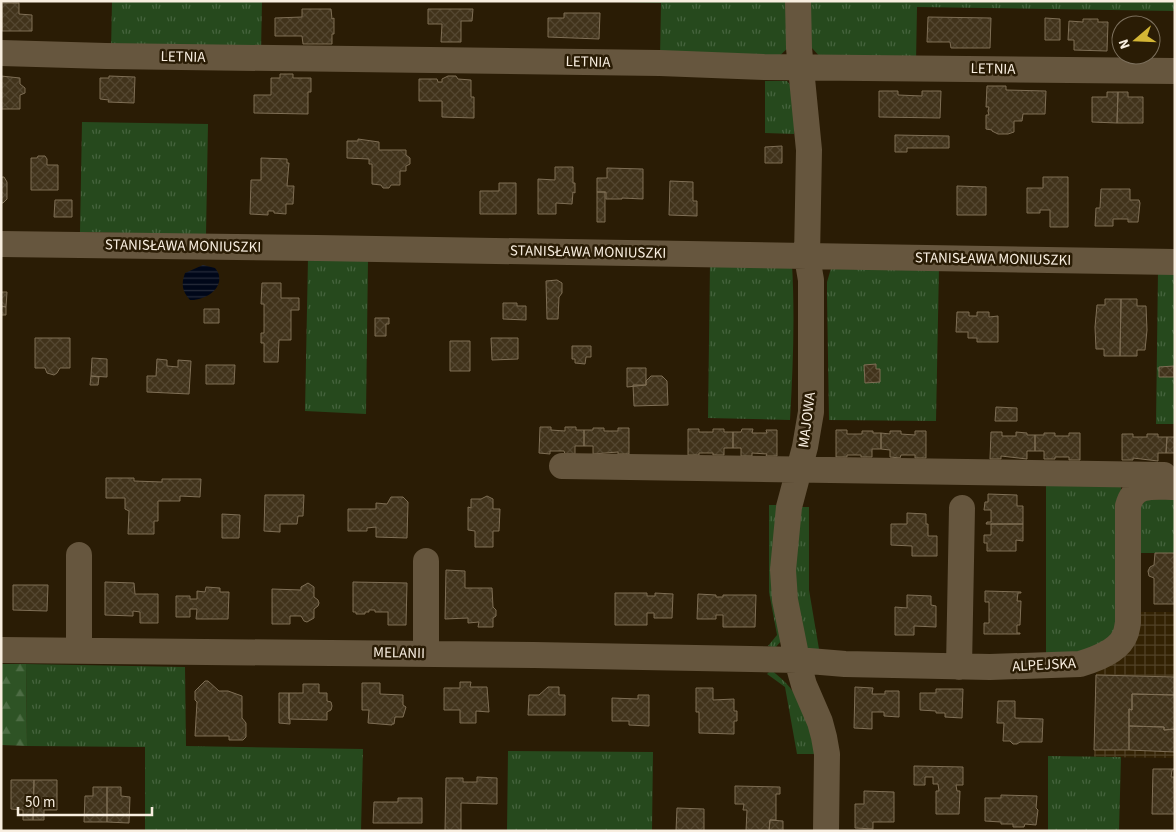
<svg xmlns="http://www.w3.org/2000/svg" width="1176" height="832" viewBox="0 0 1176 832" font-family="'Source Sans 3',sans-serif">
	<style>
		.industrial { fill: url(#industrial-grid) }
		.grass { fill: url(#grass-tufts) }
		.forest { fill: url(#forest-firs) }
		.water { fill: url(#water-rules) }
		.building { fill: url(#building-cross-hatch); stroke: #7e6e55 }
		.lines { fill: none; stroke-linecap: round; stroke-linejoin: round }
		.minor { stroke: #66563e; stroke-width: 26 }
		.labels { text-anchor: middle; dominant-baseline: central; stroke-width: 5; stroke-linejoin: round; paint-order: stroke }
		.street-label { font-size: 15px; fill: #f8eee0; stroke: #2a1c05 }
	</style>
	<defs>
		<pattern id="industrial-grid" width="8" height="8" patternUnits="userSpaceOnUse" patternTransform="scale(1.25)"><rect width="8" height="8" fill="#332203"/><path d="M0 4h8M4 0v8" fill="none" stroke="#514227"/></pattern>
		<pattern id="grass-tufts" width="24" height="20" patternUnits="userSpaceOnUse" patternTransform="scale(1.25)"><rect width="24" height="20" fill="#26491d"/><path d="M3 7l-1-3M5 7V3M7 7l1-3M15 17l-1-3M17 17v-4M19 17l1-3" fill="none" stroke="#46643e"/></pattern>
		<pattern id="forest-firs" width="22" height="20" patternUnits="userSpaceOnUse" patternTransform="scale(1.25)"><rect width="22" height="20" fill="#2e5325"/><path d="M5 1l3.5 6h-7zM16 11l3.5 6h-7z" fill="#4d6c44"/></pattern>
		<pattern id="water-rules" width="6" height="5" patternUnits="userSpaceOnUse" patternTransform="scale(1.25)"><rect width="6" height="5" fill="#000719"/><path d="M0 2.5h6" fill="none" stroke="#262b3a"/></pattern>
		<pattern id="building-cross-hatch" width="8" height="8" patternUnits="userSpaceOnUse" patternTransform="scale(1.25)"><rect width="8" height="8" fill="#41331b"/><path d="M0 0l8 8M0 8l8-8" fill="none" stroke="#544731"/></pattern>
	</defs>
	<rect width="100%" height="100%" fill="#2a1c05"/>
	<path class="industrial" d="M1136 612H1175V758L1094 757 1096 673 1123 650Z"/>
	<path class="grass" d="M112 1H262L261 52 111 51Z
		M581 1H789V47L775 60 660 58 661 3Z
		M809 1H1175V11L917 7 916 62 823 60 811 47Z
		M765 81H787L795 91 794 134 765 133Z
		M82 122 208 124 206 235 80 232Z
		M308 258 368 259 366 414 305 411Z
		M710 263 792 264C795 316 793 368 790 420L708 418Z
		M832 265 939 267 936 421 829 420 827 295V282Z
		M1158 271 1175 272V424H1156Z
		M1046 479 1121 480V630L1082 658H1046Z
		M1151 495 1175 496V553H1136L1137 509Z
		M769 505H776L782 640 775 648 768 646 777 635 769 592Z
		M800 507H809V590L820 655 806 649 792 566Z
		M26 664 185 667 186 746 363 749 361 831H145V747L27 746Z
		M771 670C801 692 809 718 815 754H797L785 687 767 674Z
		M508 751 653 752 652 831H507Z
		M1048 756 1121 757 1119 831H1048Z"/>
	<path class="forest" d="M1 664H26L27 746 1 745Z"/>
	<path class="water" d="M203 265 215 268C217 271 219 273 219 276 222 291 202 301 190 300 182 291 181 284 185 273Z"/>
	<path class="building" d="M2 3H19V14L32 15V31H2Z
		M302 9H331L332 19 334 18V34H332V44H303L302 36H275V18L302 17Z
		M428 9H473L472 21H461V42H441L442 24H428Z
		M564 13H600L599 39 548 37V18H564Z
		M928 17 991 18 990 48H951L950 42H927Z
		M1045 18 1060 19V40H1045Z
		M1083 19H1098V22H1108L1107 51 1074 50V40H1068L1069 21 1083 22Z
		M280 74H293V78H311V92H308V114L254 113V95H271V78H280Z
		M1 76 20 78V84L25 88V93L20 95V109H1Z
		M109 76 135 77 134 103 108 102 109 100 100 99V78H109Z
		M448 76H456L458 79 471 80V97H474V118L442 117V101H419V79H437L438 82H442V79Z
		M987 86H1006V90L1046 91 1045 114H1023L1022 121H1014V132L1008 134H998L992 131V130L986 129V115H989L988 111 989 107H986Z
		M879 91H898V95L922 96V91H941L940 118 879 117Z
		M1107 92H1118L1117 123 1092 122V97H1107Z
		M1118 92H1128V97H1143V123H1117Z
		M895 135 949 136V148H907V152H895Z
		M358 139 379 142V150H406V155L410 158V164L406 166V171H400V185H391L389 188H383L381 185 372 184V164H369V159L347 158V141H358Z
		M782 146V163H765V147Z
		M38 156H45L47 159V165H58V190H31V158H37Z
		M261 158 287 159V163H289L287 186H294L293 204H286V214L274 213V211H268V215L250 214 251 180H261Z
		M555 167H573V183H575V193L573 192 572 204 556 203V214H538V179L555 180Z
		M607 168 643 169V199L622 198V199H606V192H597V178H607Z
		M1 177H4L7 182V199L3 203H1Z
		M1043 177H1068V227H1050V210H1040V213H1027V188H1043Z
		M670 181 693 182V201H697V216L669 215Z
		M499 183H516V214H480V191H499Z
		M957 186 986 187V215H957Z
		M1101 189H1130V200H1139L1140 203 1138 222H1128V219H1113V226H1095L1096 208H1100Z
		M597 192H605V222H597Z
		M55 200H72V217H54Z
		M557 280 562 283V293L559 297 558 319H547L546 281Z
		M262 283H281V298H299V310H291V340H279L278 362H264V343H261V333H264V304H261Z
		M1 292H7L6 307 1 306Z
		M1105 299H1121L1120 356H1104V349H1096L1095 327 1097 305H1105Z
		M1121 299H1137V306H1146L1147 330 1145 350H1137V356H1120Z
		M503 303H517V306H526V320L503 319Z
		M1 306 6 307V315H1Z
		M204 309H219V323H204Z
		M957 312H969V316H977V312H989V317L998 316V342H977V338H968V332H956Z
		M375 318H389V324H386V336H375Z
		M35 338H70V368H60L57 373 54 375 47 373 45 368H35Z
		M491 338H518V359L492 360Z
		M450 341H470V371H450Z
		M572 346H591V357H586L585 364 575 363V359H572Z
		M92 358 107 359V377L91 376Z
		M157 359 167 360V366L178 367V360L191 361 189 394 147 392V376H156Z
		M876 364V369H880V382L865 383 864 365Z
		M206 365H235L234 384H206Z
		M1174 366V377H1159V367Z
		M627 368H646V385L627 387Z
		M91 376 99 377 98 385H90Z
		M651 376H662L667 381 668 405 634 406 633 385H646V381Z
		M996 407 1017 408V421H995Z
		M540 427H551V430L565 431V427H576V430H584V446H575V454H565L564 451H550V454L539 453Z
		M593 428H604V431H618V428H629V454H618V452L593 454V446H584V430H593Z
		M688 429H699V432H713V429H724V432H733V448H724V455H713V453H699V455H688Z
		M742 429H753L752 433H767L766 430H777V456H766L767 454 752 453V456H741V448H733V432H741Z
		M836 430H847V434H862V431H873V433H881V449H872V457H861V455H847V457H836Z
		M890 431H901V434L915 435V431H926V458H915V455H901L900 458 890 457V450L881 449V433L890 434Z
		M991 432H1002V436H1016V432L1027 433V435H1035V451H1027V459L1001 456V459H990Z
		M1044 433H1055V436H1069V433H1080V460H1069V457H1055V459H1044V451H1035V435H1044Z
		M1122 434H1133V437H1147V434H1158V437H1167L1166 453H1158V461L1133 458V460H1122Z
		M1167 437H1175V453H1166Z
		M106 478H134V481L162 482V479H201L200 497 180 496V501H158V521H154V534H128L129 511 125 509V498H106Z
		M988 494 1017 495V506H1023V524H986L987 522H991V510H984L985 502H988Z
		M265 495H304L303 516H298L297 524H280V532L264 531Z
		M487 496 493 499V509H500L499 531H493V547H475V531L468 530V507L471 508V499H481Z
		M391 497H403L408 502 407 538 376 537V527L367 528V531H348V509H376V503L387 504Z
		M907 513 926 514V524H928V536H937V556H912V546L891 545V524H907Z
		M222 514 240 515 239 538H222Z
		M991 524H1023V541L1016 540V551H987V543H984V535H991Z
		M1155 553H1175V604H1154V578L1149 576 1148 571 1150 567 1154 565Z
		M446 570 465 571V588H492L493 607 496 610V616L493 618V627H478L479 622 468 623V618L445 619Z
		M105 582 134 583 135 594H158V623H140V612L133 611V616L105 615Z
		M353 582 407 583 406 625H388V612H375V610H369V612H365V614H356V612H353Z
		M308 583 314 587V597L318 600 319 603 318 606 314 609V618L307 622 304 621 301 616H290V624H272V589L301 590V587Z
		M13 585H48L47 611 13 610Z
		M206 587 220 588V592H229L228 619H196L197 609H190V617H176V596H190V599H197V591L205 592Z
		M985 591 1021 592V593H1018L1017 601H1021L1020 625H1017V633H1020V634H984V623H989V602H985Z
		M615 593H647V596H655V593L673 594 672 618H654V613H647V625H615Z
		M698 594 716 595V597H723V595H756L755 627H723V615H716V619H697Z
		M907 595 931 596V605L936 606V627L914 626V635H895V607L907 608Z
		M1096 675 1175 677V695L1132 694V710L1129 709V750H1094Z
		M205 681H208L219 691H228L242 696V718L246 723V737L243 740H229V736H195L197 702 195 700V691Z
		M460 682H471L470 687H487L489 712 476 711V723H460V710H444V688H460Z
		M362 683H380V694L403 695V705L406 707 403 717H395L394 724H392V725L368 723 369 710H362Z
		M303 684H319V693H327V701L331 702 332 706 331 710 327 712V720L289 719V693H303Z
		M548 687H559V695H565V715H528L529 695H539Z
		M855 687 873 688 872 694H885V691H899V717L884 716V712H872V729L854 728Z
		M696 688H713V700L734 699V711H737V721H734V734L699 733V712H696Z
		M936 689H963L962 718 945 717V713H936V711L920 710V693H936Z
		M279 693H289V719L290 720V724L279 723Z
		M1132 694 1175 695V729L1164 730V727L1129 726V709L1132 710Z
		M638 695H649V726L629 725V721H612V698L638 699Z
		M998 701H1015V718L1043 719 1042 742H1020L1017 744H1013L1010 741H1003L1004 723H997Z
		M1129 726 1164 727V730L1175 729V752L1129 750Z
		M914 766 963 767V785H956L957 791H960L959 814H936V791H939L938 784H933V777H925V785H914Z
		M1153 769H1174L1172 770 1171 777H1174L1175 814H1152Z
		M477 777 497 778V804L461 803V831H445L446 778H463V782H477Z
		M11 780H34L33 820H23V810L11 809Z
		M34 780H57V810H44V820H33Z
		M735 786 780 787V794H776V820H770L769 831H746L747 810H743L744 804H735Z
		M93 787H107V822H84L85 796H93Z
		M107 787H121V796L130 797 129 823 107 822Z
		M864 791 894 792V822H873V829L855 828V804H864Z
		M1001 795 1037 796 1036 808 1038 810 1036 825 1025 824 1024 827H1013V824H1001V822L985 821V798H1001Z
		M398 798H422V823H373L374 802H398Z
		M677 808 704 809V831H676Z
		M770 820 783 821V831H769Z"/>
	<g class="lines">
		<path class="minor" d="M798 1 799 48 809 150 807 257 811 280V412L805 447 789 507 783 570 785 600 797 660 804 685 820 722 824 737 827 754 826 831
			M1 53 106 56 660 63 764 67 1175 71
			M1 244 317 248 1175 262
			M562 466 1164 475
			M1 650 534 655 797 660 845 664 990 667 1080 664C1094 660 1119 651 1125 635 1127 631 1127 627 1128 623V506C1134 482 1155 487 1175 487
			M79 650V555
			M426 653V561
			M959 667 962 508"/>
	</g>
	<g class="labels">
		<g class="street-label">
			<text transform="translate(183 57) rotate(1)">LETNIA</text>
			<text transform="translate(588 62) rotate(1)">LETNIA</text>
			<text transform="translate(993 69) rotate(1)">LETNIA</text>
			<text transform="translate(183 246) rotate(1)">STANISŁAWA MONIUSZKI</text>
			<text transform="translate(588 252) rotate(1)">STANISŁAWA MONIUSZKI</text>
			<text transform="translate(993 259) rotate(1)">STANISŁAWA MONIUSZKI</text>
			<text transform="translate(807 420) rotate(-83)">MAJOWA</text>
			<text transform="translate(399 653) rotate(1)">MELANII</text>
			<text transform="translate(1044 665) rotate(-3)">ALPEJSKA</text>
		</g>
	</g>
	<rect width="1176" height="832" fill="none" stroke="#f8eee0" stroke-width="5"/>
	<g transform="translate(1136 40) rotate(251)"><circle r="24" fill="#2a1c05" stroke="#7c705d"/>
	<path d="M0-4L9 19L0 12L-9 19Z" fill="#d4b635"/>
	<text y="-8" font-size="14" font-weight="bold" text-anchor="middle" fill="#f8eee0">N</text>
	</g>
	<path d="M18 807v8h134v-8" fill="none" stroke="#f8eee0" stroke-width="2.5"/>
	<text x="25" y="807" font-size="15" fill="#f8eee0" stroke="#2a1c05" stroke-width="4" paint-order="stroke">50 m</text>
</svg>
